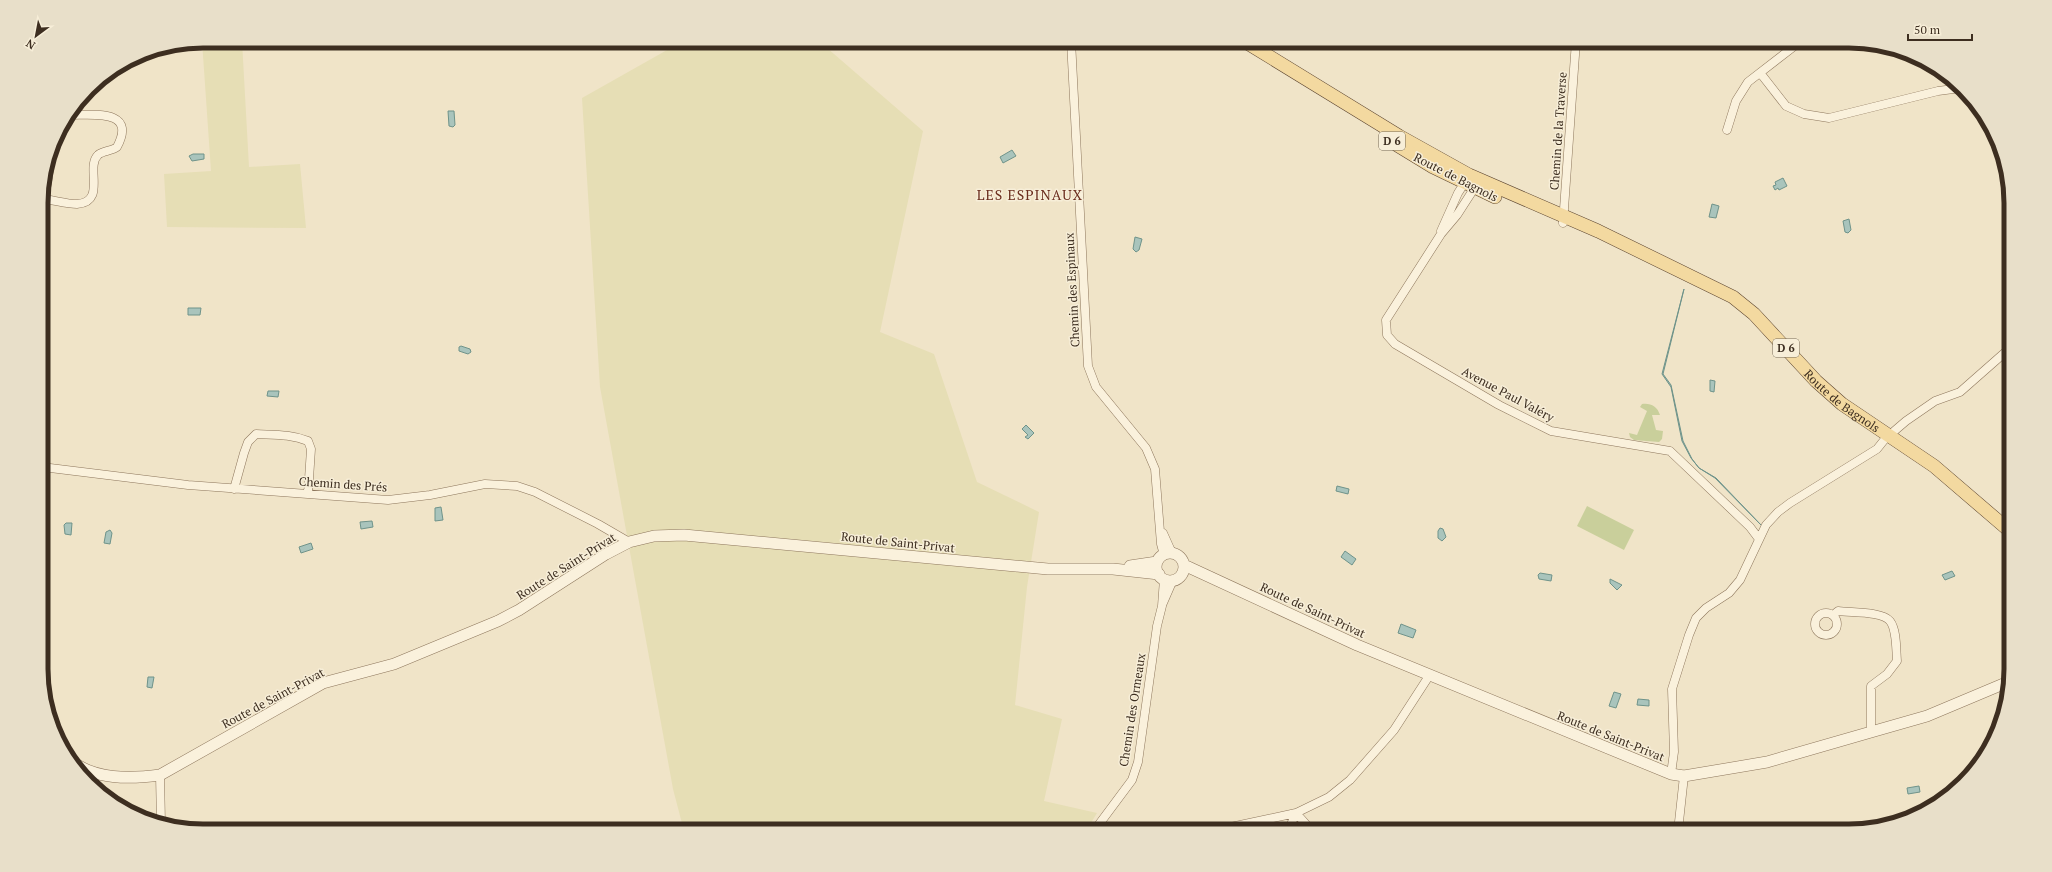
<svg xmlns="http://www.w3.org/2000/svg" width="2052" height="872" viewBox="0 0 2052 872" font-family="'PT Serif',serif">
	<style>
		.farmland { fill: #e6deb5 }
		.green { fill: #c9cf9b }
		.water { fill: #a9c4bc; stroke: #6f938a }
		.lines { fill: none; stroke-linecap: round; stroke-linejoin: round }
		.minor-casing { stroke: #8d765c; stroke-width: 9 }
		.tertiary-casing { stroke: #8d765c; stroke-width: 12 }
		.primary-casing { stroke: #5b4430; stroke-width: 14 }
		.minor { stroke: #faf1dc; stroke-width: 8 }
		.tertiary { stroke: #faf1dc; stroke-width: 11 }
		.primary { stroke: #f3d9a0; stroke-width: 13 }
		.labels { text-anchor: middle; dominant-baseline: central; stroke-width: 3; stroke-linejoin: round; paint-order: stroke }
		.shield { fill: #f7eed8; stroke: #756857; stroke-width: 1 }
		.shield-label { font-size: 11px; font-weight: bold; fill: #3d2e20 }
		.street-label { font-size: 12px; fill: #3d2e20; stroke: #f7eed8 }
		.quarter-label { font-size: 14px; letter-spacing: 1px; fill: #6b2e1e; stroke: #f7eed8 }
		.rim { fill: none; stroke: #3d2e20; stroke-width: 5 }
	</style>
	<rect width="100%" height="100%" fill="#f0e4c8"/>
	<path class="farmland" d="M202 41H242L249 167 300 164 306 228 167 227 164 174 211 171Z
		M683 41H819L923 131 880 332 934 354 977 482 1039 512 1027 587 1015 705 1062 719 1044 801 1097 813 1086 831H684L673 789 600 387 582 98Z"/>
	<path class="green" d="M1642 404C1651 403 1657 406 1660 415H1652L1656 430 1663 431 1662 439 1659 442 1634 440 1630 437 1629 433 1637 435 1647 411 1640 407Z
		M1587 506 1634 530 1624 550 1577 526Z"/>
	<path class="water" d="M448 111H454L455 125 453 127 449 126Z
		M1012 150 1016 156 1003 163 1000 157Z
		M193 154H204V159L192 161 189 156Z
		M1783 178 1787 186 1779 190 1778 188 1775 190 1773 186 1776 185 1775 182Z
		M1712 204 1719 206 1716 218 1709 217Z
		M1849 219 1851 230 1848 233 1845 232 1843 221Z
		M1135 237 1142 239 1139 250 1136 252 1133 249Z
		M1684 289 1663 374 1671 385 1683 441 1692 459 1699 468 1716 478 1761 525 1715 478 1699 468 1691 458 1682 441 1671 387 1662 374Z
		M188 308H201L200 315H188Z
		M461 346 470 349 471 352 468 354 459 351V347Z
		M1710 380 1715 381 1714 392 1710 391Z
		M268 391H279L278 397 267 396Z
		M1026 425 1034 433 1028 439 1025 437 1028 435 1022 429Z
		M1337 486 1349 489 1348 494 1336 491Z
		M441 507 443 520 435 521V508Z
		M372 521 373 527 361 529 360 522Z
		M66 523H72L71 535 65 534 64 525Z
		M1440 528 1443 529 1446 537 1442 541 1438 538V531Z
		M110 530 112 533 110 544 104 543 106 532Z
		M311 543 313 549 301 553 299 547Z
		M1345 551 1356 559 1352 565 1341 557Z
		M1952 571 1955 576 1945 580 1942 575Z
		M1540 573 1552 575 1551 581 1539 579 1538 575Z
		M1610 579 1622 585 1617 590 1610 583Z
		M1401 624 1416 630 1413 638 1398 633Z
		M148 677H154L152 688 147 687Z
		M1614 692 1621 694 1616 708 1609 706Z
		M1638 699 1649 700V706L1637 705Z
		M1919 786 1920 792 1908 794 1907 788Z"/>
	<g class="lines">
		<defs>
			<path id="minor" d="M1071 41 1088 366 1096 387 1146 448 1155 469 1161 544 1164 555
				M1761 74 1786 106 1804 114 1829 118 1938 91 1961 88
				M1727 130 1736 101 1748 82 1801 41
				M1477 184 1457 215 1441 234 1386 320 1387 335 1395 344 1499 405 1551 431 1670 451 1750 527 1759 539
				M43 199C54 200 66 204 77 204 107 202 85 167 98 155 102 151 112 151 117 147 137 109 94 115 71 115
				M1563 223 1576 41
				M1441 231 1458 193 1467 179
				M42 467 188 485 388 500 430 495 485 484 517 486 535 492 598 524 629 542
				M234 489 244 453 248 442 256 434C274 435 291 434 308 441L311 449 308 494
				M1163 533 1172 553
				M1163 603 1173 580
				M1815 624a11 11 0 1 1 22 0a11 11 0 1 1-22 0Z
				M1833 615 1838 611C1851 613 1882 611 1890 621 1897 630 1896 650 1897 661L1887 674 1871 686V732
				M1671 774 1674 752 1672 689 1689 635 1696 618 1706 608 1729 593 1740 580 1766 525 1778 512 1790 503 1877 449 1885 439 1906 421 1935 401 1960 392 2010 348
				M160 775 161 823
				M1094 831 1132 780 1138 762 1157 626 1162 606 1164 579
				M1212 831 1296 813 1312 831
				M1288 831 1296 813 1329 797 1350 780 1394 730 1429 676
				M1678 831 1684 776"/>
			<path id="tertiary" d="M41 210 48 169
				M1156 567a14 14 0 1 1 28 0a14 14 0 1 1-28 0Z
				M1184 565 1357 645 1671 774 1684 776 1767 762 1871 732 1927 716 2008 682
				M1130 566 1157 562
				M70 760C95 780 130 779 160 775L323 683 394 664 498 621 519 610 606 554 629 542 654 536 684 535 1048 569H1113L1159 574"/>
			<g id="primary">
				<path id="s1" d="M1244 41 1399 136 1469 175 1598 231 1733 297 1754 314 1816 381 1842 404 1934 466 2011 532"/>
				<path d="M1397 145 1433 167 1495 197"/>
			</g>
		</defs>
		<use href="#minor" class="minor-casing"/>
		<use href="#tertiary" class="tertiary-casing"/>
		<use href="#primary" class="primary-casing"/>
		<use href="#minor" class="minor"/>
		<use href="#tertiary" class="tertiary"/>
		<use href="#primary" class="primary"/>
	</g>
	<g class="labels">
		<g class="shield">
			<rect x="1379" y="132" width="26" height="18" rx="3"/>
			<rect x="1773" y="339" width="26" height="18" rx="3"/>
		</g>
		<g class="shield-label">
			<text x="1392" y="141">D 6</text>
			<text x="1786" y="348">D 6</text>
		</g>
		<g class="street-label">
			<text transform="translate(1558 131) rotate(-86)">Chemin de la Traverse</text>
			<text transform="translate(1456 177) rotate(27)">Route de Bagnols</text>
			<text transform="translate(1072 290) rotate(-93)">Chemin des Espinaux</text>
			<text transform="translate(1508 394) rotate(28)">Avenue Paul Valéry</text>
			<text stroke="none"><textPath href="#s1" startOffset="704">Route de Bagnols</textPath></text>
			<text transform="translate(343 484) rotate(4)">Chemin des Prés</text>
			<text transform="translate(898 542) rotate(6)">Route de Saint-Privat</text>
			<text transform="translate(566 566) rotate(-32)">Route de Saint-Privat</text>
			<text transform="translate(1313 610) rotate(25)">Route de Saint-Privat</text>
			<text transform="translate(273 698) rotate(-28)">Route de Saint-Privat</text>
			<text transform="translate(1132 710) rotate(-81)">Chemin des Ormeaux</text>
			<text transform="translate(1611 736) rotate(22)">Route de Saint-Privat</text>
		</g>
		<g class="quarter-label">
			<text x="1030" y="194">LES ESPINAUX</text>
		</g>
	</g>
	<path d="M0 0H2052V872H0ZM203 48H1849A155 155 0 0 1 2004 203V669A155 155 0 0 1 1849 824H203A155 155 0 0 1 48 669V203A155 155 0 0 1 203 48Z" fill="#e8dfc9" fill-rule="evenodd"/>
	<path class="rim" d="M203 48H1849A155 155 0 0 1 2004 203V669A155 155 0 0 1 1849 824H203A155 155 0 0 1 48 669V203A155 155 0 0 1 203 48Z"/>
	<g transform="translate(36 36) rotate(212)" stroke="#f7eed8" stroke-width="3" paint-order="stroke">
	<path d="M0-3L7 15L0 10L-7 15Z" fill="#3d2e20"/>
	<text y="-6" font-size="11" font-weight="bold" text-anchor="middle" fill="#3d2e20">N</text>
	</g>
	<path d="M1908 34v6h64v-6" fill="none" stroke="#3d2e20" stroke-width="2"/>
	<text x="1914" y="34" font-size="12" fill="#3d2e20" stroke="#f7eed8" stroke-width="3" paint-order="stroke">50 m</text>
</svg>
